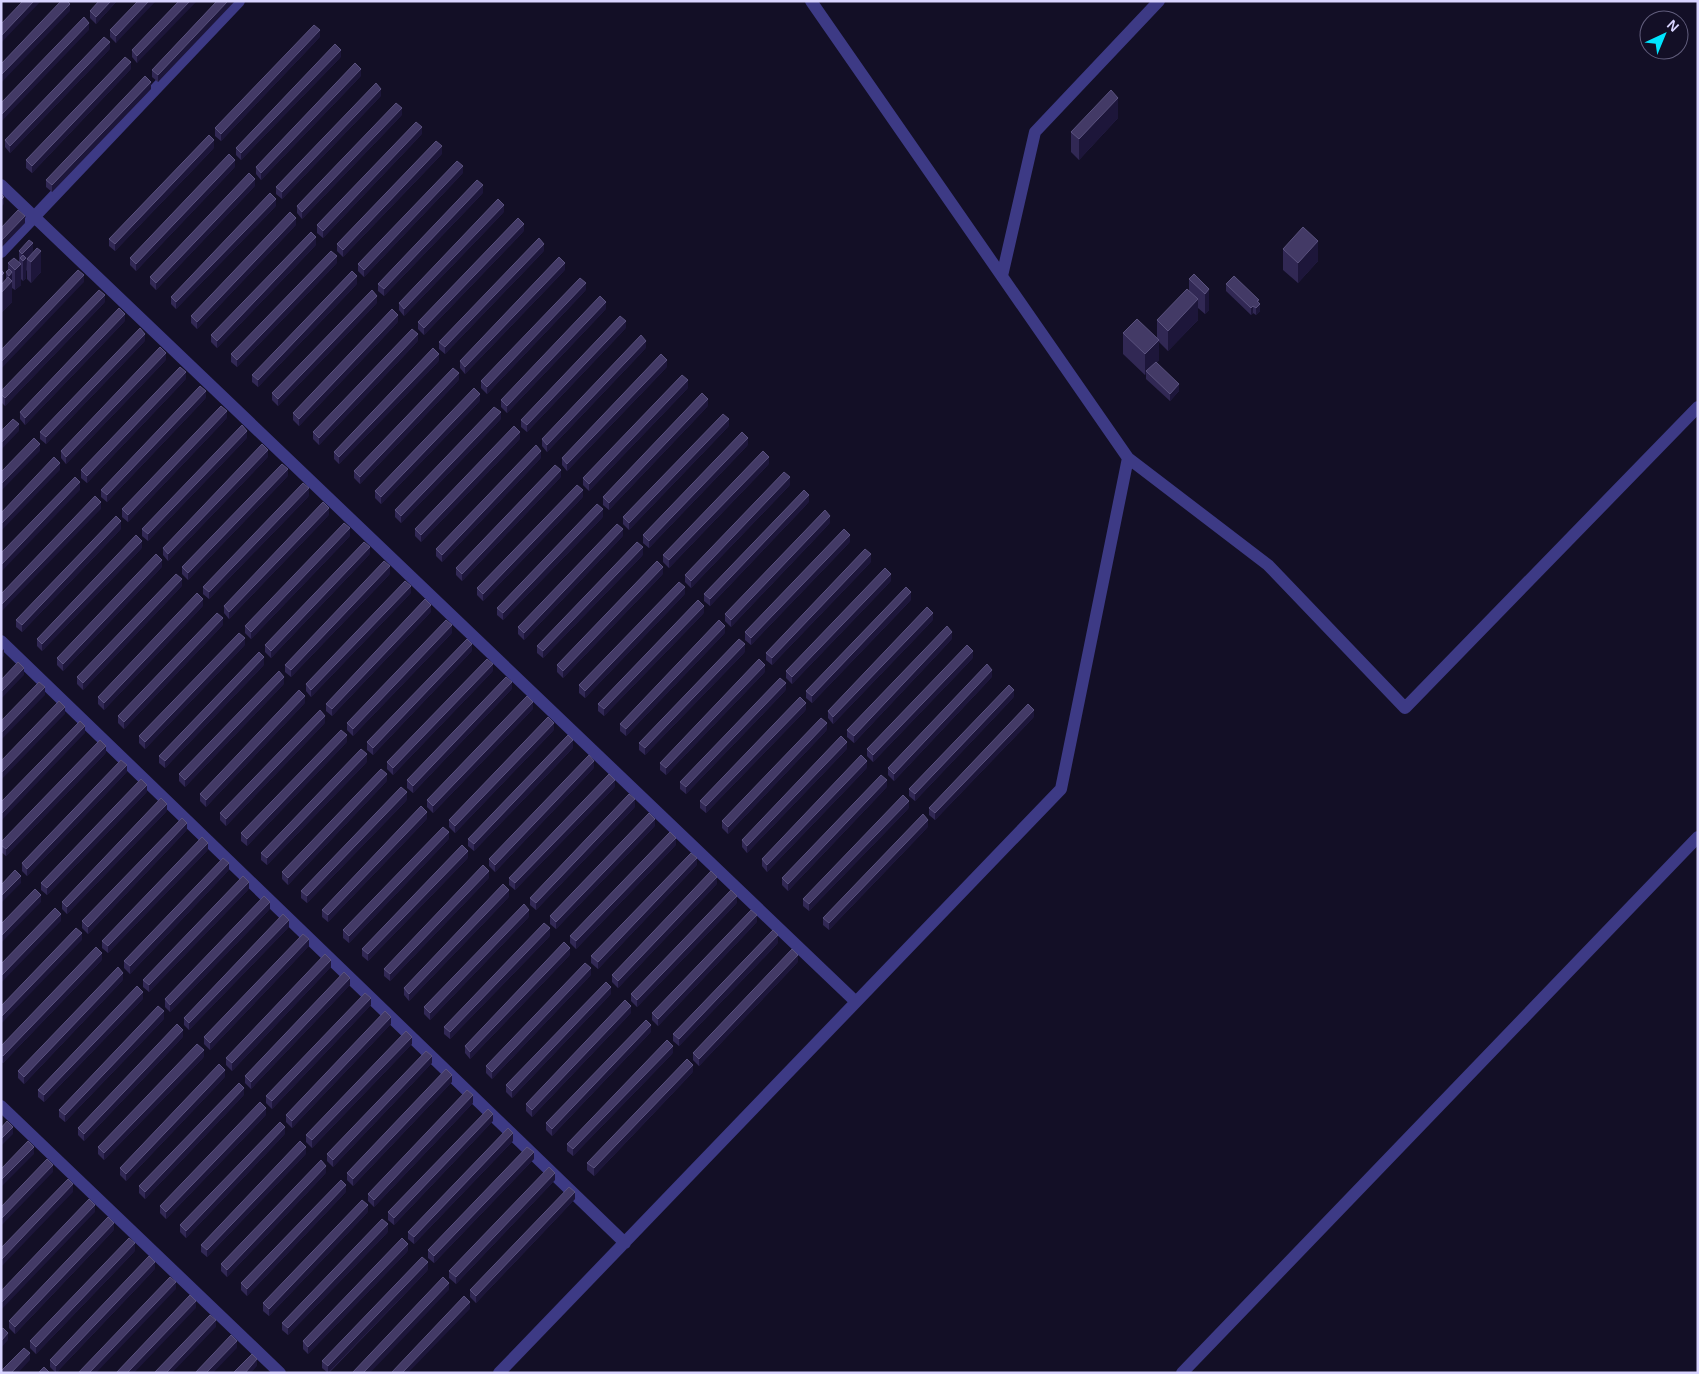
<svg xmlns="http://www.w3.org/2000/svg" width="1699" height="1374" viewBox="0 0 1699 1374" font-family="Arial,sans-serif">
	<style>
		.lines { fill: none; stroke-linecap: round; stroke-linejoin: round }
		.service { stroke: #3d3a85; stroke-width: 12 }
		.wall { fill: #312854 }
		.shaded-wall { fill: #1d163a }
		.building { fill: #433a66; stroke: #5a527e }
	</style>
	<rect width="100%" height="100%" fill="#130f26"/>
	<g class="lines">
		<path class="service" d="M811 1 1128 458 1268 565 1405 708 1698 407
			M1 185 856 1002
			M1 252 239 1
			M1002 276 1035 132 1159 1
			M1 641 625 1243
			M1 1106 280 1373
			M499 1373 1061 789 1128 458
			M1182 1373 1698 837"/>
	</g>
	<path class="wall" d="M99 1H117L96 24 90 18V11Z
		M138 1 116 43 110 37V30Z
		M179 1 137 63 132 57V50Z
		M217 1 158 82 152 77V70Z
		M320 37 221 141 215 136V128Z
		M110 49 10 153 5 147V140Z
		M341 57 241 160 236 155V148Z
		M131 69 32 173 26 168V160Z
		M361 76 261 180 256 174V167Z
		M151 89 52 192 46 187V180Z
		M381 96 282 199 276 194V187Z
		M402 115 302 219 297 213V206Z
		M1118 118 1079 160 1071 152V132Z
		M422 134 323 238 317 233V225Z
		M214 148 115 251 109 246V239Z
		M442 154 343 257 337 251V244Z
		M235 167 136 271 130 265V258Z
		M463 173 364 277 358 271V264Z
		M255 186 156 290 150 284V277Z
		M483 193 384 296 378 291V284Z
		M276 206 176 309 171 304V297Z
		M504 212 404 316 399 310V303Z
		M296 225 197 329 191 323V316Z
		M524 231 424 335 418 329V322Z
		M316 245 217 348 211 342V335Z
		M1283 249 1318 261 1298 283 1283 270Z
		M19 251 33 253 41 272 31 283 27 279V270L26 271V278L23 281 21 279V285L15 290 12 288V302L2 312 1 311V270L4 282 6 280V272L8 270V263L19 262Z
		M544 251 445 354 439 349V342Z
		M337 263 237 367 231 362V354Z
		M565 270 465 374 460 368V361Z
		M1189 279 1209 289V310L1205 314 1198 308V320L1168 351 1159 342V360L1156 363 1179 391 1170 401 1146 379V373L1145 375 1123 354V333L1157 338V320L1189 291Z
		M357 284 258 387 252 382V375Z
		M1226 284 1259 303 1260 311 1256 315 1253 313 1251 315 1226 291Z
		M586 290 487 394 481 388V381Z
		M105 302 5 406 1 402V391Z
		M377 303 278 406 272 400V393Z
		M606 309 507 413 501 407V400Z
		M125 321 25 425 20 419V412Z
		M398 322 299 426 293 420V413Z
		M626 328 527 432 521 427V420Z
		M145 341 46 444 40 439V432Z
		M418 341 319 445 313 439V432Z
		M646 348 547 452 542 446V439Z
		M166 360 66 464 61 458V451Z
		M439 361 339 464 334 459V452Z
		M667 367 567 471 562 465V458Z
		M186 379 87 483 81 478V470Z
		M459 380 360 484 354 478V471Z
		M688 388 589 491 583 485V478Z
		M206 398 107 502 101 497V490Z
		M480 401 381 504 375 498V491Z
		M708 406 609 510 603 505V497Z
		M227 418 128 522 122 517V509Z
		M501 419 401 523 395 517V510Z
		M729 426 629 530 623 524V517Z
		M247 438 148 541 142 536V529Z
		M520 439 421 542 415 536V529Z
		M748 445 649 548 643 543V535Z
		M268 457 168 561 163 555V548Z
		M541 458 442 562 436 556V549Z
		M769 464 669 568 663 562V555Z
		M288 476 188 580 182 574V567Z
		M561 477 462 581 456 575V568Z
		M790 485 691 588 685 582V575Z
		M309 496 209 599 203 594V587Z
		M583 497 483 601 477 595V588Z
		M809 502 710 606 704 601V594Z
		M329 515 229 619 224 613V606Z
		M603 517 503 620 497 615V608Z
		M830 523 731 627 725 621V614Z
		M121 529 22 632 16 627V620Z
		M350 536 251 639 245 633V626Z
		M623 536 524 640 518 634V627Z
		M850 542 751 645 745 640V632Z
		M142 548 42 651 37 646V639Z
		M370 554 271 658 265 652V645Z
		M643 555 543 658 537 653V646Z
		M871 562 772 665 766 660V653Z
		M162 567 63 671 57 665V658Z
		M390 574 291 677 285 672V665Z
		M663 574 563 678 557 672V665Z
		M891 581 792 684 786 678V671Z
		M182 586 83 690 77 684V677Z
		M411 593 311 697 306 691V684Z
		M685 594 585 698 579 693V685Z
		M911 600 812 703 806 698V691Z
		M203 606 104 710 98 704V697Z
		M431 612 332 716 326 711V704Z
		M704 613 604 716 598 711V704Z
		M933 620 833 724 828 718V711Z
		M223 625 124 729 118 723V716Z
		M452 633 353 736 347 730V723Z
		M725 633 626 736 620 731V724Z
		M952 639 854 743 847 737V730Z
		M245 645 145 749 139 743V736Z
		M472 651 373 755 367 750V742Z
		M745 652 645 755 639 750V743Z
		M973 658 873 762 867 756V749Z
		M264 665 165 768 159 763V756Z
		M493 671 393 775 387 769V762Z
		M765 672 666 775 660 770V763Z
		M992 677 894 781 888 775V768Z
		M284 684 185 787 179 781V774Z
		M512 689 413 793 407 788V780Z
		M786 690 686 794 680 789V782Z
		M1014 697 915 801 909 796V789Z
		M305 703 206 807 200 801V794Z
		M533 709 433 813 427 807V800Z
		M806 710 706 813 700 808V801Z
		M1034 717 935 820 929 815V808Z
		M325 723 226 826 220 820V813Z
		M554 730 455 833 449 827V820Z
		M827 730 728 834 722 828V821Z
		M347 742 247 846 241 841V833Z
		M573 748 474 851 468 846V839Z
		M847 749 747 853 742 847V840Z
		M106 753 6 856 1 852V842Z
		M367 762 267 865 261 860V853Z
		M594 768 495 872 489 866V859Z
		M867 768 767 872 762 866V859Z
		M127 772 27 876 22 871V863Z
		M387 781 288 885 282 879V872Z
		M615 787 515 890 509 885V878Z
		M887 787 788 891 782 885V878Z
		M147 792 47 895 41 890V883Z
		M407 800 307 903 301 898V891Z
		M635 807 536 910 530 905V898Z
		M909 808 809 911 803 906V899Z
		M167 811 67 914 62 909V902Z
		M427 819 328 922 322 917V910Z
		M655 826 556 929 550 924V916Z
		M928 827 829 930 823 925V918Z
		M187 830 88 934 82 928V921Z
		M449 839 349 943 343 938V930Z
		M676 845 576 949 570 943V936Z
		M208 850 108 953 102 948V941Z
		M468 858 368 961 362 956V949Z
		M697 865 598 969 591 963V956Z
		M229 870 130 974 124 968V961Z
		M489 878 390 981 384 976V969Z
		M717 884 618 988 612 982V975Z
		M249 889 149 992 143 987V980Z
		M509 897 409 1001 404 995V988Z
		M737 903 637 1007 631 1001V994Z
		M270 909 170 1012 165 1007V999Z
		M529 917 430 1020 424 1014V1007Z
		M757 922 658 1026 652 1020V1013Z
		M289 927 189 1030 184 1025V1018Z
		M550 936 450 1039 444 1034V1027Z
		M778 943 679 1046 673 1041V1034Z
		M309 946 210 1050 204 1044V1037Z
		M570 955 470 1059 465 1053V1046Z
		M102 960 3 1063 1 1062V1046Z
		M798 962 699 1066 693 1060V1053Z
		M331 967 232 1071 226 1065V1058Z
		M591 975 492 1079 486 1073V1066Z
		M123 980 24 1084 18 1078V1071Z
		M350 985 251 1089 245 1083V1076Z
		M611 994 512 1098 506 1092V1085Z
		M143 999 44 1102 38 1097V1090Z
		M371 1005 272 1109 266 1103V1096Z
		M631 1013 532 1117 526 1111V1104Z
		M164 1019 65 1122 59 1117V1110Z
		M391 1024 292 1128 286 1122V1115Z
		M651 1032 552 1136 546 1130V1123Z
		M183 1037 84 1141 78 1135V1128Z
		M412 1044 312 1148 306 1142V1135Z
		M673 1053 573 1156 567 1151V1144Z
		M204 1057 104 1160 98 1154V1147Z
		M432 1063 333 1167 327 1161V1154Z
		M693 1072 594 1176 587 1170V1163Z
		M225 1077 126 1181 120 1175V1168Z
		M452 1082 353 1186 347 1180V1173Z
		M244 1095 145 1199 139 1193V1186Z
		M473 1103 374 1207 368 1201V1194Z
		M266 1115 166 1219 160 1213V1206Z
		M493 1121 394 1225 388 1220V1212Z
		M285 1134 186 1238 180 1232V1225Z
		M513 1141 414 1244 408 1239V1232Z
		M306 1154 207 1257 201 1252V1245Z
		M534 1159 434 1263 428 1258V1250Z
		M326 1173 227 1277 221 1271V1264Z
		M555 1180 456 1284 449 1278V1271Z
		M346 1192 247 1296 241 1290V1283Z
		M575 1199 476 1303 470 1297V1290Z
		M368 1212 269 1316 263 1311V1303Z
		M114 1230 15 1334 9 1328V1321Z
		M388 1232 288 1335 282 1330V1323Z
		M135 1251 36 1354 30 1348V1341Z
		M408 1251 308 1354 303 1349V1341Z
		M155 1269 56 1373 50 1367V1360Z
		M428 1270 329 1373H328L322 1368V1361Z"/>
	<path class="shaded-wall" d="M34 1H41L1 43V36Z
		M111 1H117L96 24V17Z
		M149 1H156L116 43V36Z
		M190 1H197L137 63V56Z
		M228 1H235L158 82V75Z
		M70 4V11L1 83V75Z
		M89 23V30L1 122V115Z
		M320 30V37L221 141V134Z
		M110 42V49L10 153V146Z
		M341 50V57L241 160V153Z
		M131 62V69L32 173V166Z
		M361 69V76L261 180V173Z
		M151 82V89L52 192V185Z
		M381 89V96L282 199V192Z
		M1118 98V118L1079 160V139Z
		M402 108V115L302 219V212Z
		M422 127V134L323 238V231Z
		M214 140V148L115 251V244Z
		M442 146V154L343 257V250Z
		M235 160V167L136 271V264Z
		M463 166V173L364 277V270Z
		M255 179V186L156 290V283Z
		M483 185V193L384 296V289Z
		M4 197V204L1 207V200Z
		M276 199V206L176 309V302Z
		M504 205V212L404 316V309Z
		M25 216V223L1 248V241Z
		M296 218V225L197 329V322Z
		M524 224V231L424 335V328Z
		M316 237V245L217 348V341Z
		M1318 241V261L1298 283V263Z
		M33 243V260L41 251V272L31 283V262L27 259 26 278 23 281V261L22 260V254Z
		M544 244V251L445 354V347Z
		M337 256V263L237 367V360Z
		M565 263V270L465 374V367Z
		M21 264V285L15 290V270Z
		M12 272V302L2 312 1 276 4 273V289L9 284V276Z
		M84 275V282L1 369V362Z
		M357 276V284L258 387V380Z
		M586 283V290L487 394V387Z
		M1209 289V310L1205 314V294Z
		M105 295V302L5 406V398Z
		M377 296V303L278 406V399Z
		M1198 299V320L1168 351V331Z
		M1259 300 1260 311 1256 315V308L1257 301Z
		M606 302V309L507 413V406Z
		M1253 306V313L1251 315V308Z
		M125 314V321L25 425V418Z
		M398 315V322L299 426V419Z
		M626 321V328L527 432V425Z
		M145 334V341L46 444V437Z
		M418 334V341L319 445V438Z
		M1159 340V360L1147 372 1146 371V373L1145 375V354Z
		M646 341V348L547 452V445Z
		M166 353V360L66 464V457Z
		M439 354V361L339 464V457Z
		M667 360V367L567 471V464Z
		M186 372V379L87 483V476Z
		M459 373V380L360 484V477Z
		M688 380V388L589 491V484Z
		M1179 384V391L1170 401V394Z
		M206 391V398L107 502V495Z
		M480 394V401L381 504V497Z
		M708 399V406L609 510V503Z
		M227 411V418L128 522V515Z
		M501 412V419L401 523V516Z
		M729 419V426L629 530V523Z
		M19 424V431L1 450V443Z
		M247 431V438L148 541V534Z
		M520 432V439L421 542V535Z
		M748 438V445L649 548V541Z
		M40 444V451L1 491V484Z
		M268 450V457L168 561V554Z
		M541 451V458L442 562V555Z
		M769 457V464L669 568V560Z
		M60 463V470L1 531V524Z
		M288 469V476L188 580V573Z
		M561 470V477L462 581V574Z
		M790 477V485L691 588V581Z
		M80 482V490L1 572V565Z
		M309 488V496L209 599V592Z
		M583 490V497L483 601V594Z
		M809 495V502L710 606V599Z
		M101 502V509L1 612V605Z
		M329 508V515L229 619V612Z
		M603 509V517L503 620V613Z
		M830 516V523L731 627V620Z
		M121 521V529L22 632V625Z
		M350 528V536L251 639V632Z
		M623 529V536L524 640V633Z
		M850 535V542L751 645V638Z
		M142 541V548L42 651V644Z
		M370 547V554L271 658V651Z
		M643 547V555L543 658V651Z
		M871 554V562L772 665V658Z
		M162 560V567L63 671V664Z
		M390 566V574L291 677V670Z
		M663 567V574L563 678V671Z
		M891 574V581L792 684V677Z
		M182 579V586L83 690V683Z
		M411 586V593L311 697V690Z
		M685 587V594L585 698V691Z
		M911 592V600L812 703V696Z
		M203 599V606L104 710V703Z
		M431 605V612L332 716V709Z
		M704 606V613L604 716V709Z
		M933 613V620L833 724V717Z
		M223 618V625L124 729V722Z
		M452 625V633L353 736V729Z
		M725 626V633L626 736V729Z
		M952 632V639L854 743V736Z
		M245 638V645L145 749V742Z
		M472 644V651L373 755V748Z
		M745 644V652L645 755V748Z
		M4 649V656L1 659V652Z
		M973 651V658L873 762V755Z
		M264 657V665L165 768V761Z
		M493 664V671L393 775V768Z
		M765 665V672L666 775V768Z
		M24 668V675L1 699V692Z
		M992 670V677L894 781V774Z
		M284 677V684L185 787V780Z
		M512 682V689L413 793V786Z
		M786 683V690L686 794V787Z
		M45 687V695L1 740V733Z
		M1014 690V697L915 801V794Z
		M305 696V703L206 807V800Z
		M533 702V709L433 813V806Z
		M806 703V710L706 813V806Z
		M65 707V714L1 780V773Z
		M1034 710V717L935 820V813Z
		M325 716V723L226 826V819Z
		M554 723V730L455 833V826Z
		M827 723V730L728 834V827Z
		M85 726V733L1 821V814Z
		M347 735V742L247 846V839Z
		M573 740V748L474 851V844Z
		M847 742V749L747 853V846Z
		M106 746V753L6 856V849Z
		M367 754V762L267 865V858Z
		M594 761V768L495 872V865Z
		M867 761V768L767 872V865Z
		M127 765V772L27 876V869Z
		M387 774V781L288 885V878Z
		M615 780V787L515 890V883Z
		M887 780V787L788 891V884Z
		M147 785V792L47 895V888Z
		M407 792V800L307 903V896Z
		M635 799V807L536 910V903Z
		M909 801V808L809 911V904Z
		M167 804V811L67 914V907Z
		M427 812V819L328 922V915Z
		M655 819V826L556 929V922Z
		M928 820V827L829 930V923Z
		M187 823V830L88 934V927Z
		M449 832V839L349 943V936Z
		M676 838V845L576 949V941Z
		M208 843V850L108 953V946Z
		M468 851V858L368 961V954Z
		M697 858V865L598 969V962Z
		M229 863V870L130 974V966Z
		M489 871V878L390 981V974Z
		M21 876V883L1 903V896Z
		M717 877V884L618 988V981Z
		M249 882V889L149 992V985Z
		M509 890V897L409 1001V994Z
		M41 895V902L1 943V936Z
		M737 896V903L637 1007V1000Z
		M270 902V909L170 1012V1005Z
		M529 910V917L430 1020V1013Z
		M61 914V921L1 983V976Z
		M757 915V922L658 1026V1019Z
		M289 920V927L189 1030V1023Z
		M550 928V936L450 1039V1032Z
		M82 933V940L1 1024V1017Z
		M778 935V943L679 1046V1039Z
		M309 939V946L210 1050V1043Z
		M570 948V955L470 1059V1052Z
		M102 953V960L3 1063V1056Z
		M798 955V962L699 1066V1059Z
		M331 960V967L232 1071V1063Z
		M591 968V975L492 1079V1072Z
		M123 973V980L24 1084V1077Z
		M350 978V985L251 1089V1082Z
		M611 987V994L512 1098V1091Z
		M143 992V999L44 1102V1095Z
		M371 998V1005L272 1109V1101Z
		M631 1006V1013L532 1117V1110Z
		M164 1011V1019L65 1122V1115Z
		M391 1017V1024L292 1128V1121Z
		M651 1025V1032L552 1136V1129Z
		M183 1030V1037L84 1141V1134Z
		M412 1037V1044L312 1148V1140Z
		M673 1046V1053L573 1156V1149Z
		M204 1050V1057L104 1160V1153Z
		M432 1056V1063L333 1167V1160Z
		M693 1065V1072L594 1176V1168Z
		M225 1070V1077L126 1181V1174Z
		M452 1075V1082L353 1186V1179Z
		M244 1088V1095L145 1199V1192Z
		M473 1095V1103L374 1207V1200Z
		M266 1108V1115L166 1219V1212Z
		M493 1114V1121L394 1225V1218Z
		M13 1127V1134L1 1146V1139Z
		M285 1127V1134L186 1238V1231Z
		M513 1133V1141L414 1244V1237Z
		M34 1147V1154L1 1187V1180Z
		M306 1147V1154L207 1257V1250Z
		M534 1152V1159L434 1263V1256Z
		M53 1165V1172L1 1226V1219Z
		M326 1166V1173L227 1277V1270Z
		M555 1173V1180L456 1284V1277Z
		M73 1184V1192L1 1267V1260Z
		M346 1185V1192L247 1296V1289Z
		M575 1192V1199L476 1303V1296Z
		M95 1205V1212L1 1310V1303Z
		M368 1205V1212L269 1316V1309Z
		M114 1223V1230L15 1334V1327Z
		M388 1224V1232L288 1335V1328Z
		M135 1243V1251L36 1354V1347Z
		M408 1244V1251L308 1354V1347Z
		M155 1262V1269L56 1373V1366Z
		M428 1262V1270L328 1373V1366Z
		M176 1282V1289L96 1373H89Z
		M449 1283V1290L370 1373H363Z
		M196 1301V1308L134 1373H127Z
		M470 1302V1309L408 1373H402Z
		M216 1320V1327L172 1373H166Z
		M8 1333V1340L1 1348V1341Z
		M237 1341V1348L213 1373H206Z
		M30 1353V1360L18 1373H11Z
		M257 1359V1366L251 1373H245Z"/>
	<path class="building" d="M23 1H34L1 36V24Z
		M61 1H67L70 4 1 75V64Z
		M99 1H111L96 17 90 11Z
		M138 1H149L116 36 110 30Z
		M179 1H190L137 56 132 50Z
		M217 1H228L158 75 152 70Z
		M84 17 89 23 1 115V103Z
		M314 25 320 30 221 134 215 128Z
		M104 37 110 42 10 146 5 140Z
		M335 44 341 50 241 153 236 148Z
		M125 57 131 62 32 166 26 160Z
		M355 63 361 69 261 173 256 167Z
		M145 76 151 82 52 185 46 180Z
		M376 83 381 89 282 192 276 187Z
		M1111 90 1118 98 1079 139 1071 132Z
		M396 103 402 108 302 212 297 206Z
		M416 122 422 127 323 231 317 225Z
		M209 135 214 140 115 244 109 239Z
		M436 141 442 146 343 250 337 244Z
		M229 154 235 160 136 264 130 258Z
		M457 161 463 166 364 270 358 264Z
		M249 173 255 179 156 283 150 277Z
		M477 180 483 185 384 289 378 284Z
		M270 193 276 199 176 302 171 297Z
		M1 194 4 197 1 200Z
		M498 199 504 205 404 309 399 303Z
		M18 210 25 216 1 241V228Z
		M290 212 296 218 197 322 191 316Z
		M518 218 524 224 424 328 418 322Z
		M1303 227 1318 241 1298 263 1283 249Z
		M311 232 316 237 217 341 211 335Z
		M539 238 544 244 445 347 439 342Z
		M29 240 33 243 22 254 19 251Z
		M37 248 41 251 31 262 27 259Z
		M331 251 337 256 237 360 231 354Z
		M23 255 26 258 23 261 20 258Z
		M559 257 565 263 465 367 460 361Z
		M14 258 21 264 15 270 8 263Z
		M9 269 12 272 9 276 6 272Z
		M1 270 4 273 1 276Z
		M78 270 84 275 1 362V350Z
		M352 271 357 276 258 380 252 375Z
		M1194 274 1209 289 1205 294 1189 279Z
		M1234 276 1259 300 1257 301 1260 304 1256 308 1253 306 1251 308 1226 284Z
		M8 277 12 281 2 292 1 291V285Z
		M580 278 586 283 487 387 481 381Z
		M1187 289 1198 299 1168 331 1157 320Z
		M99 290 105 295 5 398 1 394V391Z
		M372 290 377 296 278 399 272 393Z
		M600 296 606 302 507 406 501 400Z
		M119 308 125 314 25 418 20 412Z
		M392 309 398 315 299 419 293 413Z
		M620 316 626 321 527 425 521 420Z
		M1137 319 1159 340 1145 354 1123 333Z
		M140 328 145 334 46 437 40 432Z
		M412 329 418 334 319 438 313 432Z
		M641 335 646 341 547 445 542 439Z
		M160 347 166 353 66 457 61 451Z
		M433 348 439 354 339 457 334 452Z
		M661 354 667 360 567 464 562 458Z
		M1156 362 1179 384 1170 394 1146 371Z
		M180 367 186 372 87 476 81 470Z
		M453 368 459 373 360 477 354 471Z
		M682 375 688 380 589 484 583 478Z
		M200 386 206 391 107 495 101 490Z
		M474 388 480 394 381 497 375 491Z
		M702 393 708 399 609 503 603 497Z
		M221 406 227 411 128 515 122 509Z
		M494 407 501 412 401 516 395 510Z
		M723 414 729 419 629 523 623 517Z
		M13 419 19 424 1 443V431Z
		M242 425 247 431 148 534 142 529Z
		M514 426 520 432 421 535 415 529Z
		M742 432 748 438 649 541 643 535Z
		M34 438 40 444 1 484V472Z
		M262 444 268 450 168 554 163 548Z
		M536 445 541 451 442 555 436 549Z
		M763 451 769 457 669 560 663 555Z
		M54 457 60 463 1 524V513Z
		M282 464 288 469 188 573 182 567Z
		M555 465 561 470 462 574 456 568Z
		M784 472 790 477 691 581 685 575Z
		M75 477 80 482 1 565V553Z
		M303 483 309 488 209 592 203 587Z
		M577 485 583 490 483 594 477 588Z
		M804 490 809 495 710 599 704 594Z
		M95 496 101 502 1 605V594Z
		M323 502 329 508 229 612 224 606Z
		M597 504 603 509 503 613 497 608Z
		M825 510 830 516 731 620 725 614Z
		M116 516 121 521 22 625 16 620Z
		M344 523 350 528 251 632 245 626Z
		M617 524 623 529 524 633 518 627Z
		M844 529 850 535 751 638 745 632Z
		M136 535 142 541 42 644 37 639Z
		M364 542 370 547 271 651 265 645Z
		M637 542 643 547 543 651 537 646Z
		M865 549 871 554 772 658 766 653Z
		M156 554 162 560 63 664 57 658Z
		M384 561 390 566 291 670 285 665Z
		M657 561 663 567 563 671 557 665Z
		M885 568 891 574 792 677 786 671Z
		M176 574 182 579 83 683 77 677Z
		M405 581 411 586 311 690 306 684Z
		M679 582 685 587 585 691 579 685Z
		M906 587 911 592 812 696 806 691Z
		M197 593 203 599 104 703 98 697Z
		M425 599 431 605 332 709 326 704Z
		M698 600 704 606 604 709 598 704Z
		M927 607 933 613 833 717 828 711Z
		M217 613 223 618 124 722 118 716Z
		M446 620 452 625 353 729 347 723Z
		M719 620 725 626 626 729 620 724Z
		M947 626 952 632 854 736 847 730Z
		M239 633 245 638 145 742 139 736Z
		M467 639 472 644 373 748 367 742Z
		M739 639 745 644 645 748 639 743Z
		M967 645 973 651 873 755 867 749Z
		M259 652 264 657 165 761 159 756Z
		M487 659 493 664 393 768 387 762Z
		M759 659 765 665 666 768 660 763Z
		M18 662 24 668 1 692V680Z
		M987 664 992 670 894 774 888 768Z
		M279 671 284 677 185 780 179 774Z
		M506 677 512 682 413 786 407 780Z
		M780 678 786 683 686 787 680 782Z
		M39 682 45 687 1 733V721Z
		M1009 685 1014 690 915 794 909 789Z
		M299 690 305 696 206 800 200 794Z
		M527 696 533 702 433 806 427 800Z
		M800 697 806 703 706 806 700 801Z
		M59 701 65 707 1 773V761Z
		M1028 704 1034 710 935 813 929 808Z
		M320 710 325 716 226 819 220 813Z
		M548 717 554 723 455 826 449 820Z
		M821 718 827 723 728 827 722 821Z
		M80 721 85 726 1 814V802Z
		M341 730 347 735 247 839 241 833Z
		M568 735 573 740 474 844 468 839Z
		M841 736 847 742 747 846 742 840Z
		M100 740 106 746 6 849 1 845V842Z
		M361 749 367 754 267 858 261 853Z
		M589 755 594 761 495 865 489 859Z
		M861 755 867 761 767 865 762 859Z
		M121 760 127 765 27 869 22 863Z
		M381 769 387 774 288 878 282 872Z
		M609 774 615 780 515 883 509 878Z
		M881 775 887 780 788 884 782 878Z
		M141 779 147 785 47 888 41 883Z
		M401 787 407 792 307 896 301 891Z
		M629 794 635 799 536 903 530 898Z
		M903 795 909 801 809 904 803 899Z
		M161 798 167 804 67 907 62 902Z
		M421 806 427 812 328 915 322 910Z
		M649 813 655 819 556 922 550 916Z
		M923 814 928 820 829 923 823 918Z
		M182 818 187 823 88 927 82 921Z
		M443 827 449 832 349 936 343 930Z
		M670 832 676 838 576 941 570 936Z
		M202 837 208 843 108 946 102 941Z
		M462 845 468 851 368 954 362 949Z
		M691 853 697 858 598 962 591 956Z
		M223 858 229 863 130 966 124 961Z
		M483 865 489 871 390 974 384 969Z
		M15 870 21 876 1 896V885Z
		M711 871 717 877 618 981 612 975Z
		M243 876 249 882 149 985 143 980Z
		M503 884 509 890 409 994 404 988Z
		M35 889 41 895 1 936V924Z
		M731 890 737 896 637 1000 631 994Z
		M264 896 270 902 170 1005 165 999Z
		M524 904 529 910 430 1013 424 1007Z
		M55 908 61 914 1 976V964Z
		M751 910 757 915 658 1019 652 1013Z
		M283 914 289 920 189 1023 184 1018Z
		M544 923 550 928 450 1032 444 1027Z
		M76 928 82 933 1 1017V1006Z
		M773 930 778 935 679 1039 673 1034Z
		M303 934 309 939 210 1043 204 1037Z
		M564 942 570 948 470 1052 465 1046Z
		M96 947 102 953 3 1056 1 1055V1046Z
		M792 949 798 955 699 1059 693 1053Z
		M325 954 331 960 232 1063 226 1058Z
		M585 963 591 968 492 1072 486 1066Z
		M118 967 123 973 24 1077 18 1071Z
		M344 972 350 978 251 1082 245 1076Z
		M606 982 611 987 512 1091 506 1085Z
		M137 986 143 992 44 1095 38 1090Z
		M365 993 371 998 272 1101 266 1096Z
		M625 1000 631 1006 532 1110 526 1104Z
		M158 1006 164 1011 65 1115 59 1110Z
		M385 1011 391 1017 292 1121 286 1115Z
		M646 1020 651 1025 552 1129 546 1123Z
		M177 1024 183 1030 84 1134 78 1128Z
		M406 1031 412 1037 312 1140 306 1135Z
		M667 1040 673 1046 573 1149 567 1144Z
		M197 1044 204 1050 104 1153 98 1147Z
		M426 1051 432 1056 333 1160 327 1154Z
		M687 1059 693 1065 594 1168 587 1163Z
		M219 1064 225 1070 126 1174 120 1168Z
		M446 1069 452 1075 353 1179 347 1173Z
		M239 1083 244 1088 145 1192 139 1186Z
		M467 1090 473 1095 374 1200 368 1194Z
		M260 1102 266 1108 166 1212 160 1206Z
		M488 1109 493 1114 394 1218 388 1212Z
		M7 1121 13 1127 1 1139V1128Z
		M280 1122 285 1127 186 1231 180 1225Z
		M508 1128 513 1133 414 1237 408 1232Z
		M28 1141 34 1147 1 1180V1169Z
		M300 1141 306 1147 207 1250 201 1245Z
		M527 1147 534 1152 434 1256 428 1250Z
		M47 1159 53 1165 1 1219V1207Z
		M321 1160 326 1166 227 1270 221 1264Z
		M549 1167 555 1173 456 1277 449 1271Z
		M68 1179 73 1184 1 1260V1248Z
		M341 1180 346 1185 247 1289 241 1283Z
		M569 1187 575 1192 476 1296 470 1290Z
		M89 1199 95 1205 1 1303V1291Z
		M362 1200 368 1205 269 1309 263 1303Z
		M108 1217 114 1223 15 1327 9 1321Z
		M382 1219 388 1224 288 1328 282 1323Z
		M129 1238 135 1243 36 1347 30 1341Z
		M402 1238 408 1244 308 1347 303 1341Z
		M149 1256 155 1262 56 1366 50 1360Z
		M422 1257 428 1262 328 1366 322 1361Z
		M170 1277 176 1282 89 1373H78Z
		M443 1277 449 1283 363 1373H352Z
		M190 1295 196 1301 127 1373H116Z
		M464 1296 470 1302 402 1373H391Z
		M210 1315 216 1320 166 1373H154Z
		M3 1328 8 1333 1 1341V1329Z
		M231 1335 237 1341 206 1373H195Z
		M24 1348 30 1353 11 1373H1V1371Z
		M252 1354 257 1359 245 1373H233Z
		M44 1367 49 1372V1373H38Z"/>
	<rect width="1699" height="1374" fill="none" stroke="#d9d4ff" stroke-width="5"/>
	<g transform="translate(1664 35) rotate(44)"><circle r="24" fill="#130f26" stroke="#625e7d"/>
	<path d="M0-4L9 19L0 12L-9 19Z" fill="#00e5ff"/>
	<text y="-8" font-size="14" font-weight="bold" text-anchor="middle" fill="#d9d4ff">N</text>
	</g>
</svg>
